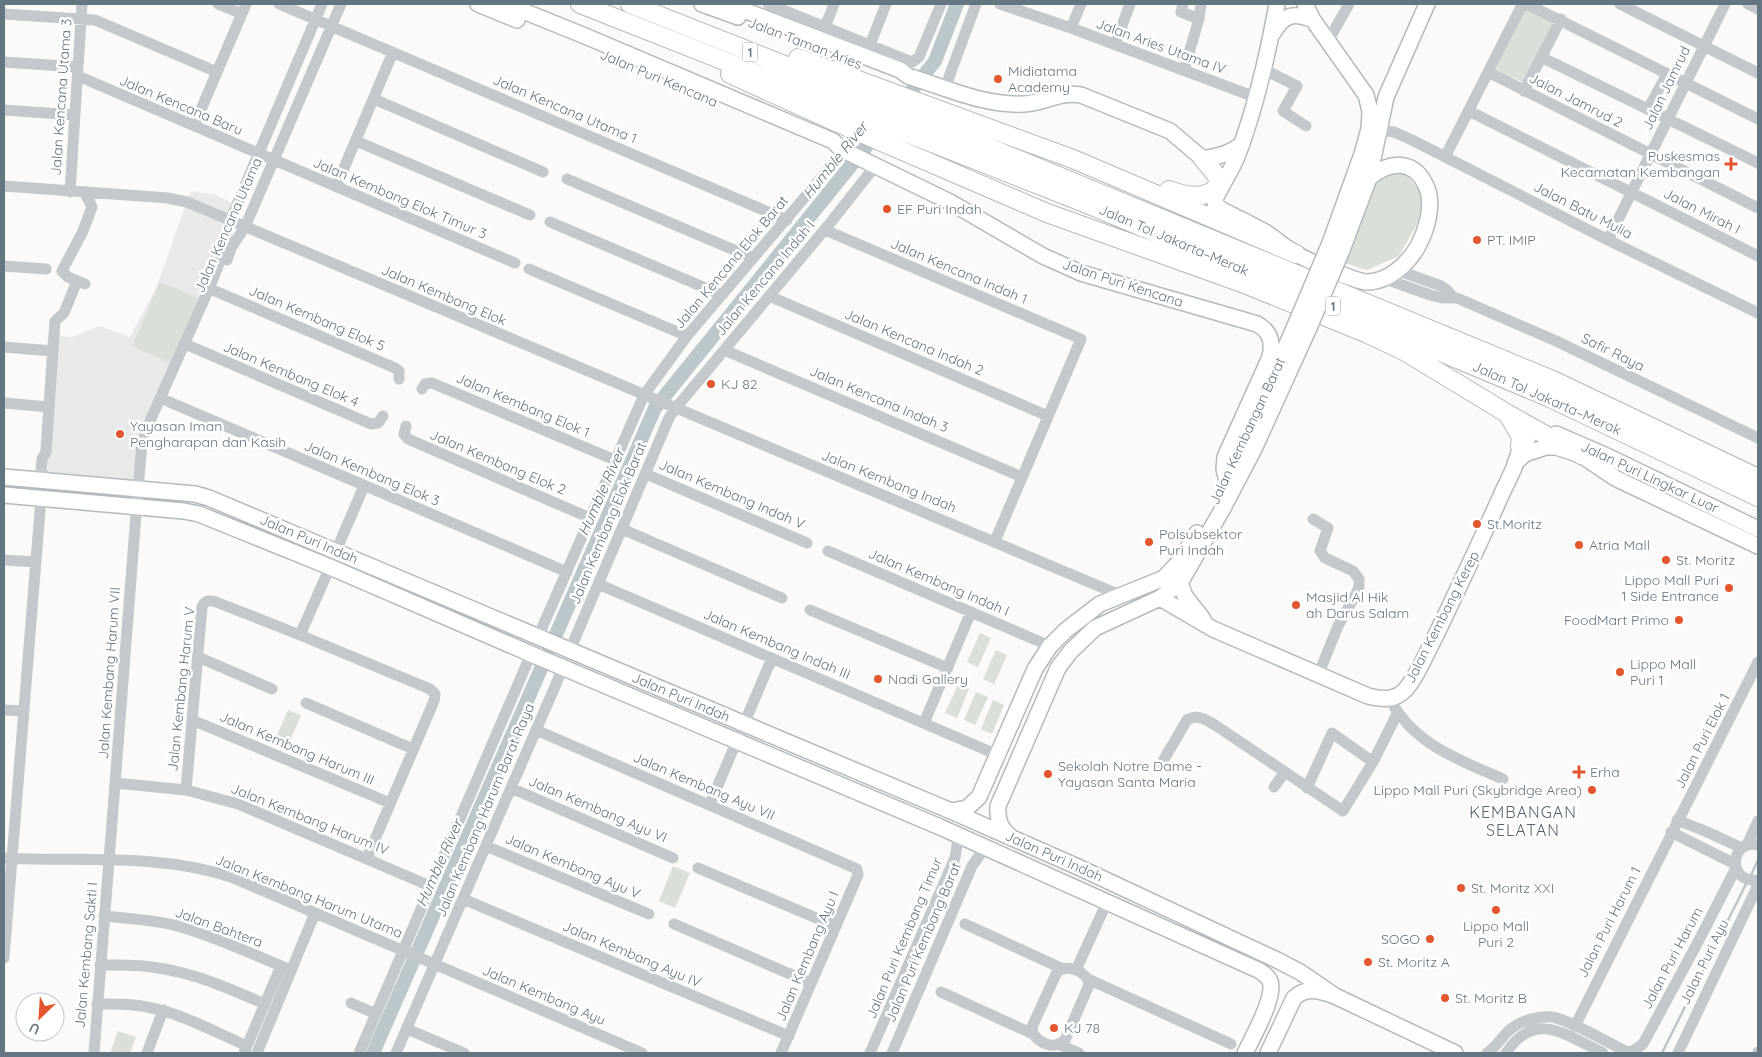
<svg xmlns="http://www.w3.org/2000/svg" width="1762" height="1057" viewBox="0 0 1762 1057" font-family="Quicksand,sans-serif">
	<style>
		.built { fill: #e8e9e9 }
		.green { fill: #dadfd7 }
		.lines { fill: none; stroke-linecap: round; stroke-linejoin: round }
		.stream { stroke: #bbc7cb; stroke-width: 2.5 }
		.river { stroke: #bbc7cb; stroke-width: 14 }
		.major-casing { stroke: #b5babe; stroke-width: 18 }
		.highway-casing { stroke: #b4b9bd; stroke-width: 20 }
		.minor { stroke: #c3c8cc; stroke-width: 11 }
		.major { stroke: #fff; stroke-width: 15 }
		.highway { stroke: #fff; stroke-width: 18 }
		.major-bridge-casing { stroke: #b5babe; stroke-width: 18; stroke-linecap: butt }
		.major-bridge { stroke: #fff; stroke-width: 15 }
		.poi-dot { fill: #e4572e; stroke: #fff; stroke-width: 2 }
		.labels { text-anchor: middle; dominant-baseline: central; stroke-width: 5; stroke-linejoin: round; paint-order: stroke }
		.shield { fill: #fff; stroke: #939fa8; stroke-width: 1 }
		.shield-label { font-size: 12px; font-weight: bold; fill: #657683 }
		.street-label { font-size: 14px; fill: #657683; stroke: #fff }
		.poi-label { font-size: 14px; fill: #657683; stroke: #fff; text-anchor: start }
		.water-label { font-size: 15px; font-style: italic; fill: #60757c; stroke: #fff }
		.quarter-label { font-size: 16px; letter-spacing: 1px; fill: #57646e; stroke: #fff }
	</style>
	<rect width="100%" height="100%" fill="#fafaf8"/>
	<path class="built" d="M191 191 216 195 241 207 137 437 133 491 38 484 48 335 72 337 100 326 130 337 156 288Z"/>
	<path class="green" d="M1526 7 1554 21 1525 83 1496 70Z
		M1379 172H1405L1424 197 1425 210 1399 256 1367 270 1344 263Z
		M160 282 198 298 170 363 132 346Z
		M980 633 991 638 978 667 967 662Z
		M996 650 1007 655 994 684 983 679Z
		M958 685 969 689 957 718 945 713Z
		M976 692 988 697 975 725 964 720Z
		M993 700 1004 705 992 734 981 729Z
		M288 710 301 715 290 741 277 735Z
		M673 866 690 873 675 908 659 901Z
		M118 1031 136 1037 130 1053H110Z"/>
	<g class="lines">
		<path class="stream" d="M1751 875 1758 860
			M1662 1053 1747 882"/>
		<path class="river" d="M901 104 935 61 957 4
			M373 1053 655 408 878 132"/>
		<defs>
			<path id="major" d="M478 4 517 20
				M506 4 585 36 833 141 841 149 950 202 1043 256 1081 273 1257 324C1271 332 1273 342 1270 357L1225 457 1224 469 1227 481
				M702 4 738 17
				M728 4 900 70 908 76C946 88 985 106 1024 104 1044 103 1061 91 1081 95L1170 131 1203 159C1218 156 1230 154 1242 144
				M1277 4C1268 53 1256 107 1238 154 1232 170 1222 184 1215 199V204L1222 210C1236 217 1251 224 1265 232 1276 239 1286 248 1296 254 1307 260 1356 282 1367 282 1388 282 1408 264 1418 246 1426 231 1434 206 1427 188 1415 159 1390 160 1369 178
				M1305 4 1313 20 1366 95 1370 111 1369 129 1362 154 1330 243
				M1273 33C1284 14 1294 12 1313 20
				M1342 250 1369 178 1386 97 1427 4
				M1556 434 1609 457 1758 529
				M1515 463 1525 454 1546 447H1556L1581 455 1615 478 1758 546
				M1229 476 1295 326
				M4 477 195 494 209 498 951 811 1078 867 1277 960 1300 972 1335 996
				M4 495 184 511 199 514 330 567 531 654 940 827 1258 970C1263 973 1268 976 1270 981 1276 997 1252 1038 1245 1053
				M1180 583 1185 596 1203 619
				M1160 598 1213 629 1368 696C1381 699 1394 701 1404 691 1416 679 1428 650 1436 635 1459 587 1482 538 1504 489 1508 481 1512 473 1515 465 1519 454 1519 447 1528 438
				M951 811 967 808 979 797 1035 669 1050 646 1066 630 1100 604 1164 578 1180 561 1197 533
				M1010 836C1000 828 997 819 998 806L1058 668 1070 652 1095 628 1160 598 1180 583 1222 510 1254 449 1309 328
				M1268 1053 1294 998C1307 986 1320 991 1335 996L1455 1053"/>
			<path id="highway" d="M580 4 1087 204 1548 397 1758 497
				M630 4 908 114 1555 381 1758 478
				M798 58 1073 159 1296 254
				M730 74 847 127 1047 213 1242 283 1368 334 1404 351 1508 414 1581 455
				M1169 190C1185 196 1202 200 1217 188L1218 177 1203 159
				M1508 415 1521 437 1520 446"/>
		</defs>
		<use href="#major" class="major-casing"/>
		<use href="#highway" class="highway-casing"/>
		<path class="minor" d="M218 4 242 14
			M279 4 787 220
			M768 4 912 62 919 57 941 4
			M1000 4 1071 28 1255 97
			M1183 4 1181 12 1199 19
			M1620 4 1758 73
			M1748 4 1758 9
			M4 14 95 20 217 72
			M825 27 834 4
			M1071 28 1081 4
			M1328 41 1349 4
			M870 45 886 4
			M1115 45 1130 4
			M1541 57 1758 163
			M4 62 78 67
			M1263 69 1297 86 1283 111 1306 126
			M1184 70 1199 19 1201 4
			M1488 72 1758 208
			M78 76 515 263
			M945 88 976 4
			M1524 91 1561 19
			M374 99 543 172
			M1648 109 1667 74
			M4 110 75 115
			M1469 111 1758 256
			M194 126 246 4
			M1379 130 1394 132 1412 140 1608 240 1758 313
			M356 141 530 215
			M1445 157 1521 7 1527 4 1758 119
			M567 179 753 258
			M4 186 168 198 187 202 1120 595
			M336 187 393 52
			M70 192 82 4
			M85 193 92 207 83 231 62 271 68 277 85 284
			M550 222 722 295
			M825 230 1081 339 995 541
			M1608 240 1725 4
			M227 260 231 248 245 227 341 4
			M4 266 46 269
			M529 269 687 336
			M1397 270 1441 286 1447 290 1453 297
			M1383 278 1430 295 1442 298H1457L1556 341 1758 438
			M215 291 395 368 399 371V379
			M769 296 1048 416
			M185 344 371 424 378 423 383 416
			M4 347 53 351
			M724 350 1022 477
			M422 389 425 384 432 383 615 460
			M167 401 567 572
			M4 403 49 407
			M406 426 404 434 408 439 590 518
			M646 474 807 543
			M43 481 44 475 41 471 42 459 46 452 55 321 64 313 77 281
			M1313 519 1328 528 1320 551 1325 558 1353 571 1359 579V587L1356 594 1338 626 1319 673
			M622 529 782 598
			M336 551 364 486
			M828 551 1050 646
			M4 560 36 562
			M330 567 300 635 430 689 435 694 434 701 367 858
			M598 584 998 755
			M810 610 948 668
			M538 637 644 395 687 336 844 151
			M570 650 669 418 675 409 831 222 876 165
			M198 657 272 689
			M1390 699C1413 744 1459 760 1503 779
			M306 703 413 749
			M4 710 24 711
			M192 720 390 803
			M924 723 971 612
			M536 730 857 869 858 875 781 1053
			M1160 766 1187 720C1198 713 1208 721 1218 727L1343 811 1373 762 1397 714
			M115 783 186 790 238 804 430 886
			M1274 787 1285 772
			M511 788 673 858
			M1307 788 1332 733 1373 762
			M186 790 202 607C205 600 209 600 216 602L300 635
			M710 804 772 658
			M1677 820 1705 831 1742 848
			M1671 832 1735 864
			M1747 845 1758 821
			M1758 845C1731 838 1725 883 1758 880
			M486 846 649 914
			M4 858C80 862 157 853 231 877L642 1053
			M698 868 835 926
			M463 899 789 1036
			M104 916C131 919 158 920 184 928 221 939 256 956 291 970
			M674 924 811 983
			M965 924 1061 968
			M4 958 41 498
			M100 965C119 965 139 964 158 968 195 973 230 989 265 1004
			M1076 970 1107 902
			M1088 979 1231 1044
			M941 992 1033 1034C1041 1044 1054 1050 1065 1040L1089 985C1088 972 1068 963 1057 972L1032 1027 1033 1034
			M351 1003 376 1014
			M97 1004C113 1004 130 1003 147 1007 181 1013 215 1032 247 1046
			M1575 1026 1758 662
			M407 1029 464 1053
			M1060 1045 1079 1053
			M1626 1052 1633 1051 1643 1044 1698 942 1736 868
			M94 1053 138 489 142 444 146 430 211 284 220 261 230 221 322 4
			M147 1053 163 1010
			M244 1053 281 966
			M257 1053 315 913
			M359 1053 531 654
			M396 1053 563 668
			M870 1053 955 858 958 839 954 833
			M892 1053 972 866 982 852 989 849
			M1487 1053C1498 1046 1503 1033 1515 1026 1524 1020 1540 1016 1552 1017 1570 1020 1611 1044 1629 1053
			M1506 1053C1535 1009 1566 1035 1603 1053
			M1678 1053 1758 885
			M1758 1053V1052"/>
		<use href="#major" class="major"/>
		<use href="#highway" class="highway"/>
		<defs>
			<path id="major-bridge" d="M1295 326 1330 243
				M1309 328 1342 250"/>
		</defs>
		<use href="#major-bridge" class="major-bridge-casing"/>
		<use href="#major-bridge" class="major-bridge"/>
	</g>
	<g class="poi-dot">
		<circle cx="998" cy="79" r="5"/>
		<path d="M1728.5 156.5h5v5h5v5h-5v5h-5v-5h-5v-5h5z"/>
		<circle cx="887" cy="209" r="5"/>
		<circle cx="1477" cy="240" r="5"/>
		<circle cx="711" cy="384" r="5"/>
		<circle cx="120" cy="434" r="5"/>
		<circle cx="1477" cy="524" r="5"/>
		<circle cx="1149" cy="542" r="5"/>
		<circle cx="1579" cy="545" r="5"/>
		<circle cx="1666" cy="560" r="5"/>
		<circle cx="1729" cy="588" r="5"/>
		<circle cx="1296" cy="605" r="5"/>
		<circle cx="1679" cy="620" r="5"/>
		<circle cx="1620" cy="672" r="5"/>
		<circle cx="878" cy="679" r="5"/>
		<path d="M1576.5 764.5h5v5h5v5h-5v5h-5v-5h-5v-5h5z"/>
		<circle cx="1048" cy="774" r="5"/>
		<circle cx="1592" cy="790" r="5"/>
		<circle cx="1461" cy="888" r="5"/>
		<circle cx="1496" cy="910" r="5"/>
		<circle cx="1430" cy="939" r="5"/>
		<circle cx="1368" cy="962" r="5"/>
		<circle cx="1445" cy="998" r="5"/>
		<circle cx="1054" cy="1028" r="5"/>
	</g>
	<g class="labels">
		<g class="shield">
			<rect x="742.5" y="42.5" width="15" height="19" rx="4"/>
			<rect x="1325.5" y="296.5" width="15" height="19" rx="4"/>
		</g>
		<g class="shield-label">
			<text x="750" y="52">1</text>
			<text x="1333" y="306">1</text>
		</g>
		<g class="street-label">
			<text transform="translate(805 43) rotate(21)">Jalan Taman Aries</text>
			<text transform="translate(1161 46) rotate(20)">Jalan Aries Utama IV</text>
			<text transform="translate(659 78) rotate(23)">Jalan Puri Kencana</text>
			<text transform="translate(1666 88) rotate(-64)">Jalan Jamrud</text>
			<text transform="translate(61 97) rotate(-86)">Jalan Kencana Utama 3</text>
			<text transform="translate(1576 100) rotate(27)">Jalan Jamrud 2</text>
			<text transform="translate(181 105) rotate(23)">Jalan Kencana Baru</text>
			<text transform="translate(565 109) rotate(23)">Jalan Kencana Utama 1</text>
			<text transform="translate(400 198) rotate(23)">Jalan Kembang Elok Timur 3</text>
			<text transform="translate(1583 210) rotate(27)">Jalan Batu Mulia</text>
			<text transform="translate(1702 211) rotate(27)">Jalan Mirah I</text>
			<text transform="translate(228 225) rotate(-66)">Jalan Kencana Utama</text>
			<text transform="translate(1174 240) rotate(23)">Jalan Tol Jakarta–Merak</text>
			<text transform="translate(731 262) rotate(-50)">Jalan Kencana Elok Barat</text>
			<text transform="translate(959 271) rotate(23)">Jalan Kencana Indah 1</text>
			<text transform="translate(765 278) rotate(-50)">Jalan Kencana Indah I</text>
			<text transform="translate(1123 283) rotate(18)">Jalan Puri Kencana</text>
			<text transform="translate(444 295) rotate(23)">Jalan Kembang Elok</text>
			<text transform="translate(317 318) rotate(23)">Jalan Kembang Elok 5</text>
			<text transform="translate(914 342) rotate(23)">Jalan Kencana Indah 2</text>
			<text transform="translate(1613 352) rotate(26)">Safir Raya</text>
			<text transform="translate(291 374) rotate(23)">Jalan Kembang Elok 4</text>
			<text transform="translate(1547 398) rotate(24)">Jalan Tol Jakarta–Merak</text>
			<text transform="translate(879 399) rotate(23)">Jalan Kencana Indah 3</text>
			<text transform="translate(523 405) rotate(23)">Jalan Kembang Elok 1</text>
			<text transform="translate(1247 431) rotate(-65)">Jalan Kembangan Barat</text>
			<text transform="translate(498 462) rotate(23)">Jalan Kembang Elok 2</text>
			<text transform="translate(372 473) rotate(23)">Jalan Kembang Elok 3</text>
			<text transform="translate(1650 477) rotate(25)">Jalan Puri Lingkar Luar</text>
			<text transform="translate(889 481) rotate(22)">Jalan Kembang Indah</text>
			<text transform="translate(732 494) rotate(23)">Jalan Kembang Indah V</text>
			<text transform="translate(608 523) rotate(-67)">Jalan Kembang Elok Barat</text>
			<text transform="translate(309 539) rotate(23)">Jalan Puri Indah</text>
			<text transform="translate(939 582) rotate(23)">Jalan Kembang Indah I</text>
			<text transform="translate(1442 617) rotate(-63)">Jalan Kembang Kerep</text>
			<text transform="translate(777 644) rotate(23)">Jalan Kembang Indah III</text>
			<text transform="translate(109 673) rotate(-86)">Jalan Kembang Harum VII</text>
			<text transform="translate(181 689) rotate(-84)">Jalan Kembang Harum V</text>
			<text transform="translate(681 697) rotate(23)">Jalan Puri Indah</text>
			<text transform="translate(1702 741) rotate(-63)">Jalan Puri Elok 1</text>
			<text transform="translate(297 748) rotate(23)">Jalan Kembang Harum III</text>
			<text transform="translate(704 786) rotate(23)">Jalan Kembang Ayu VII</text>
			<text transform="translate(598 809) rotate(23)">Jalan Kembang Ayu VI</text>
			<text transform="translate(485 810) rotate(-67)">Jalan Kembang Harum Barat Raya</text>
			<text transform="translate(310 819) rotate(22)">Jalan Kembang Harum IV</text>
			<text transform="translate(1054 856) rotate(24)">Jalan Puri Indah</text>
			<text transform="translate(573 866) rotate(23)">Jalan Kembang Ayu V</text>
			<text transform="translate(309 896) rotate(22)">Jalan Kembang Harum Utama</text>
			<text transform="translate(1609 922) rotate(-63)">Jalan Puri Harum 1</text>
			<text transform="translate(219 927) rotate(20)">Jalan Bahtera</text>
			<text transform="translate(904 938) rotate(-67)">Jalan Puri Kembang Timur</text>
			<text transform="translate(923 942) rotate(-67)">Jalan Puri Kembang Barat</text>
			<text transform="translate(632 954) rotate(23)">Jalan Kembang Ayu IV</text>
			<text transform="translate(86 955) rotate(-85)">Jalan Kembang Sakti I</text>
			<text transform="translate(807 956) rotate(-67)">Jalan Kembang Ayu I</text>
			<text transform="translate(1672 958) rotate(-62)">Jalan Puri Harum</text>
			<text transform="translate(1704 962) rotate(-64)">Jalan Puri Ayu</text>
			<text transform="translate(544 995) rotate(23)">Jalan Kembang Ayu</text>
		</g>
		<g class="poi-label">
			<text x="1008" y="71">Midiatama<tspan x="1008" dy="16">Academy</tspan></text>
			<text x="1720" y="156" text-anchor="end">Puskesmas<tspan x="1720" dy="16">Kecamatan Kembangan</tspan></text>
			<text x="897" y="209">EF Puri Indah</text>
			<text x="1487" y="240">PT. IMIP</text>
			<text x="721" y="384">KJ 82</text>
			<text x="130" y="426">Yayasan Iman<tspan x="130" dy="16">Pengharapan dan Kasih</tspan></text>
			<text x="1487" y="524">St.Moritz</text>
			<text x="1159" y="534">Polsubsektor<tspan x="1159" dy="16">Puri Indah</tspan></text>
			<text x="1589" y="545">Atria Mall</text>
			<text x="1676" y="560">St. Moritz</text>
			<text x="1719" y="580" text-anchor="end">Lippo Mall Puri<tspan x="1719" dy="16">1 Side Entrance</tspan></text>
			<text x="1306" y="597">Masjid Al Hik<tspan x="1306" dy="16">ah Darus Salam</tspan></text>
			<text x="1669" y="620" text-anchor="end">FoodMart Primo</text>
			<text x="1630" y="664">Lippo Mall<tspan x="1630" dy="16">Puri 1</tspan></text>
			<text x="888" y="679">Nadi Gallery</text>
			<text x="1058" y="766">Sekolah Notre Dame -<tspan x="1058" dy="16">Yayasan Santa Maria</tspan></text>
			<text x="1590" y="772">Erha</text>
			<text x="1582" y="790" text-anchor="end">Lippo Mall Puri (Skybridge Area)</text>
			<text x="1471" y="888">St. Moritz XXI</text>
			<text x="1496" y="926" text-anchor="middle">Lippo Mall<tspan x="1496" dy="16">Puri 2</tspan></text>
			<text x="1420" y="939" text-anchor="end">SOGO</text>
			<text x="1378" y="962">St. Moritz A</text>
			<text x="1455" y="998">St. Moritz B</text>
			<text x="1064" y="1028">KJ 78</text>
		</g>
		<g class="water-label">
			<text transform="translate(835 160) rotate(-51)">Humble River</text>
			<text transform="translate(601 492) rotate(-66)">Humble River</text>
			<text transform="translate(439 863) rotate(-66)">Humble River</text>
		</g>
		<g class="quarter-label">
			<text x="1523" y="812">KEMBANGAN<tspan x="1523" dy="18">SELATAN</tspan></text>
		</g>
	</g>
	<rect width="1762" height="1057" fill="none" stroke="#657683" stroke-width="10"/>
	<g transform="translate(40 1017) rotate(205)"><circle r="24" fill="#ffffff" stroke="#c1c8cd"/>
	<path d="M0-4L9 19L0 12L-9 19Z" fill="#e4572e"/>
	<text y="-8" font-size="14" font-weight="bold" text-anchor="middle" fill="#657683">U</text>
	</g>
</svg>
